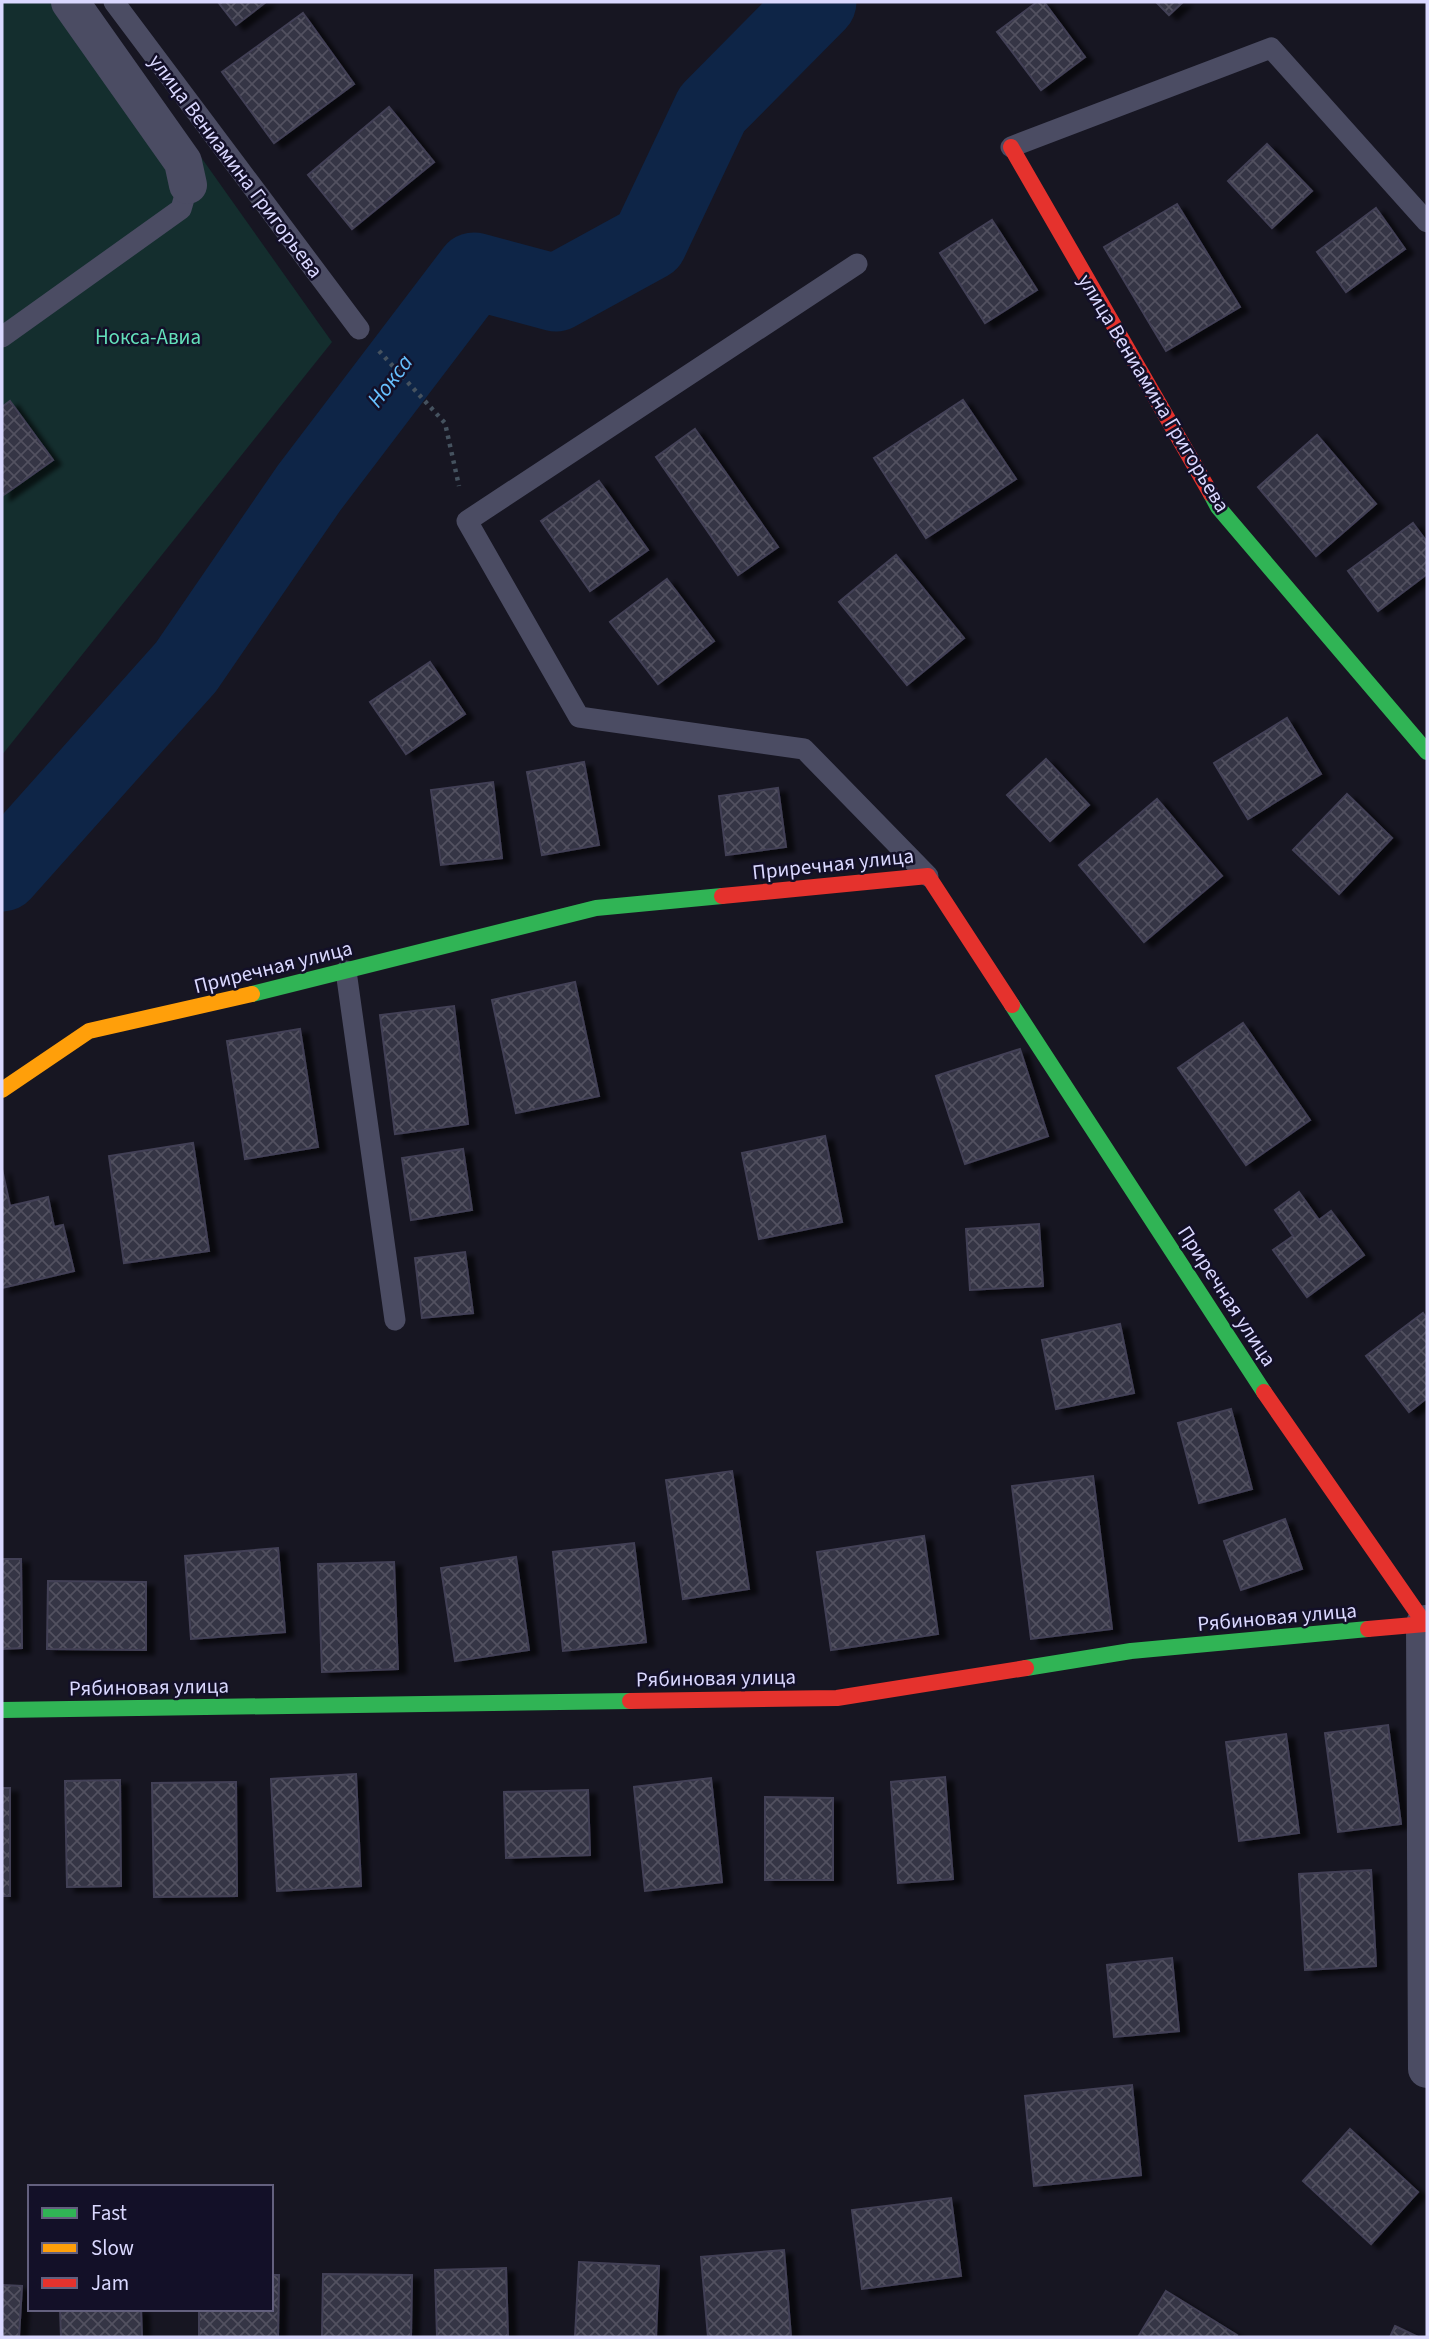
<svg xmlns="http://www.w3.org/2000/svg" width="1429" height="2339" viewBox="0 0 1429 2339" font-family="'Source Sans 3',sans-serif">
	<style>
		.green { fill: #142e2e }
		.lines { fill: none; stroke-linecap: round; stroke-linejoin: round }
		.river { stroke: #0e2547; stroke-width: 77 }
		.building { fill: url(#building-cross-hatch); stroke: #434156; stroke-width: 2; filter: url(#shadow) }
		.path { stroke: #45525f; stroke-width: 4.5; stroke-dasharray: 3.5 5; stroke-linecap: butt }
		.lane { stroke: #4b4c63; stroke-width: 21 }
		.street { stroke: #4b4c63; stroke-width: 38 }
		.fast { stroke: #30b455; stroke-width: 16 }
		.slow { stroke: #ff9f0a; stroke-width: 16 }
		.jam { stroke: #e5322d; stroke-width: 16 }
		.labels { text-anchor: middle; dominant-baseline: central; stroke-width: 5; stroke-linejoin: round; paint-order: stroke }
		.street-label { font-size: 21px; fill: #dad8ff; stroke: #131028 }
		.park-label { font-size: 21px; fill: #63e0ba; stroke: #131028 }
		.water-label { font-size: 23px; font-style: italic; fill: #67c0fe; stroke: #131028 }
	</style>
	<defs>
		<pattern id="building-cross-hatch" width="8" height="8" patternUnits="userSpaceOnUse" patternTransform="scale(1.75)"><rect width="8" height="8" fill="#353444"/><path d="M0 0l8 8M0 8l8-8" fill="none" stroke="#525160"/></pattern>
		<filter id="shadow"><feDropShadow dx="8" dy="4.5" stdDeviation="2" flood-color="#0009"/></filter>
	</defs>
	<rect width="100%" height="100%" fill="#171622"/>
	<path class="green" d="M2 2H91L332 342 2 755Z"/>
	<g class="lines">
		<path class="river" d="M2 873 186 667 309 488 474 271 556 293 649 242 712 109 818 2"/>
	</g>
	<path class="building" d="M218 2H266L236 25Z
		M1037 2H1044L1085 57 1041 90 997 32Z
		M1156 2H1183L1169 15Z
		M303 13 354 84 274 143 222 72Z
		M389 107 434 162 352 229 308 175Z
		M1267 144 1312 191 1272 228 1228 181Z
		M1177 204 1240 307 1166 351 1104 247Z
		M1376 208 1405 249 1346 292 1317 252Z
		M992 220 1037 290 985 323 940 253Z
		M963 400 1016 479 926 538 874 458Z
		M10 401 53 460 2 496V407Z
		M695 429 778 547 738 575 656 457Z
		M1317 435 1376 504 1316 556 1258 487Z
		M599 481 648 550 590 591 541 521Z
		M1413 523 1427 542V574L1378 611 1348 571Z
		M896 555 964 638 907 685 839 602Z
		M667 579 714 641 658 684 610 622Z
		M430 662 465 714 406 754 370 702Z
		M1287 718 1321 774 1248 819 1214 763Z
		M1046 759 1089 805 1050 841 1007 795Z
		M584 762 599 845 542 855 527 772Z
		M493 782 502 858 441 865 431 790Z
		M778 788 786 847 726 855 719 796Z
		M1347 794 1392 838 1339 894 1293 850Z
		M1157 799 1222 876 1144 942 1079 865Z
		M575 982 599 1096 516 1113 492 1000Z
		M454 1006 468 1124 395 1134 380 1015Z
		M1243 1023 1310 1120 1246 1165 1178 1068Z
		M300 1029 318 1147 245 1159 227 1041Z
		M1020 1049 1048 1136 965 1164 936 1076Z
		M825 1136 842 1222 759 1239 742 1153Z
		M193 1143 209 1251 124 1263 109 1156Z
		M463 1149 472 1210 411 1220 402 1158Z
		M2 1169 10 1206 48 1197 54 1227 63 1225 74 1271 2 1288Z
		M1299 1192 1319 1220 1331 1211 1364 1255 1307 1297 1273 1250 1293 1236 1275 1210Z
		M1039 1224 1043 1286 970 1290 966 1229Z
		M465 1252 473 1313 422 1318 415 1258Z
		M1423 1313 1427 1319V1398L1409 1412 1366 1356Z
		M1120 1324 1134 1393 1056 1409 1042 1340Z
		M1231 1409 1252 1489 1199 1503 1178 1423Z
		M732 1471 749 1589 683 1599 666 1480Z
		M1093 1476 1112 1629 1031 1639 1012 1486Z
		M1285 1519 1302 1569 1241 1590 1224 1541Z
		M924 1536 938 1634 831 1650 817 1552Z
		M634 1543 646 1642 563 1651 553 1552Z
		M278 1548 285 1632 191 1639 185 1556Z
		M516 1557 529 1650 455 1661 441 1568Z
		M2 1559H21L22 1648 2 1649Z
		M394 1562 398 1669 322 1672 318 1564Z
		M48 1581 146 1582V1650L47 1649Z
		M1388 1725 1401 1824 1338 1832 1325 1733Z
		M1286 1734 1299 1833 1239 1841 1226 1742Z
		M356 1774 361 1886 277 1891 271 1779Z
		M945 1777 953 1879 898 1883 891 1782Z
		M711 1778 722 1882 645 1891 634 1787Z
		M120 1780 121 1886 67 1887 65 1781Z
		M236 1782 237 1896 154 1897 152 1783Z
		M2 1788H10V1896H2Z
		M588 1790 590 1855 506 1858 504 1792Z
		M765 1797 833 1798V1880H765Z
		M1371 1870 1376 1966 1305 1970 1299 1874Z
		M1172 1958 1179 2031 1114 2037 1107 1965Z
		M1132 2085 1141 2175 1034 2186 1025 2096Z
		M1350 2129 1418 2192 1371 2244 1303 2181Z
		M951 2198 961 2276 862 2289 852 2210Z
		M784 2250 791 2337H708L701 2257Z
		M579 2262 659 2266 656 2337H575Z
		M506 2268 508 2337H437L435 2270Z
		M323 2274 412 2275 411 2337H322Z
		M271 2275H279L278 2337H199V2309H271Z
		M2 2285 22 2286 19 2337H2Z
		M1166 2291 1237 2335 1236 2337H1138Z
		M60 2309H141L142 2337H61Z
		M1395 2326 1418 2337H1390Z"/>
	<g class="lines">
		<path class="path" d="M379 351 445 423 459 486"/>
		<path class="lane" d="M114 2 359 329
			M1011 147 1271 48 1427 222
			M857 264 467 521 579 717 804 749 928 876
			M2 337 181 209 188 185
			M346 971 395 1320"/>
		<path class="street" d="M70 2 183 162 188 185
			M1425 1624 1427 2069"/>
		<path class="fast" d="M1211 494 1218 507 1427 752
			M252 994 596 908 722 896
			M1012 1005 1264 1392
			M1026 1668 1131 1651 1368 1629
			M2 1710 630 1701"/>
		<path class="slow" d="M2 1090 89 1031 252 994"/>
		<path class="jam" d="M1011 147 1211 494
			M722 896 928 876 1012 1005
			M1264 1392 1425 1624 1368 1629
			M630 1701 837 1698 1026 1668"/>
	</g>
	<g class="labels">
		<g class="street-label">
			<text transform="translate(236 166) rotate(53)">улица Вениамина Григорьева</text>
			<text transform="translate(1154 393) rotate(59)">улица Вениамина Григорьева</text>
			<text transform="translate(833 864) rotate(-6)">Приречная улица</text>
			<text transform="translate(273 967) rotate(-14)">Приречная улица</text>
			<text transform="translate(1227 1296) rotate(57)">Приречная улица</text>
			<text transform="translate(1277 1617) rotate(-5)">Рябиновая улица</text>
			<text transform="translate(716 1678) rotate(-1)">Рябиновая улица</text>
			<text transform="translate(149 1687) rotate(-1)">Рябиновая улица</text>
		</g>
		<g class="park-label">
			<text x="148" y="337">Нокса-Авиа</text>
		</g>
		<g class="water-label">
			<text transform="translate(390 381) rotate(-53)">Нокса</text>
		</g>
	</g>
	<rect width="1429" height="2339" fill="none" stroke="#dad8ff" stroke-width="7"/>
	<rect x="28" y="2185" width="245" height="126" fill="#131028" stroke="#63607e" stroke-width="2"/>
	<rect x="42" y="2208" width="35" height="10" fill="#30b455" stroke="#63607e" stroke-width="2"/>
	<text x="91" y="2220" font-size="21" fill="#dad8ff">Fast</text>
	<rect x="42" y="2243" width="35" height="10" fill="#ff9f0a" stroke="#63607e" stroke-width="2"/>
	<text x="91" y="2255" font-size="21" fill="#dad8ff">Slow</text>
	<rect x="42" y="2278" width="35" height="10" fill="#e5322d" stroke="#63607e" stroke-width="2"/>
	<text x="91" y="2290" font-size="21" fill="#dad8ff">Jam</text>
</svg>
